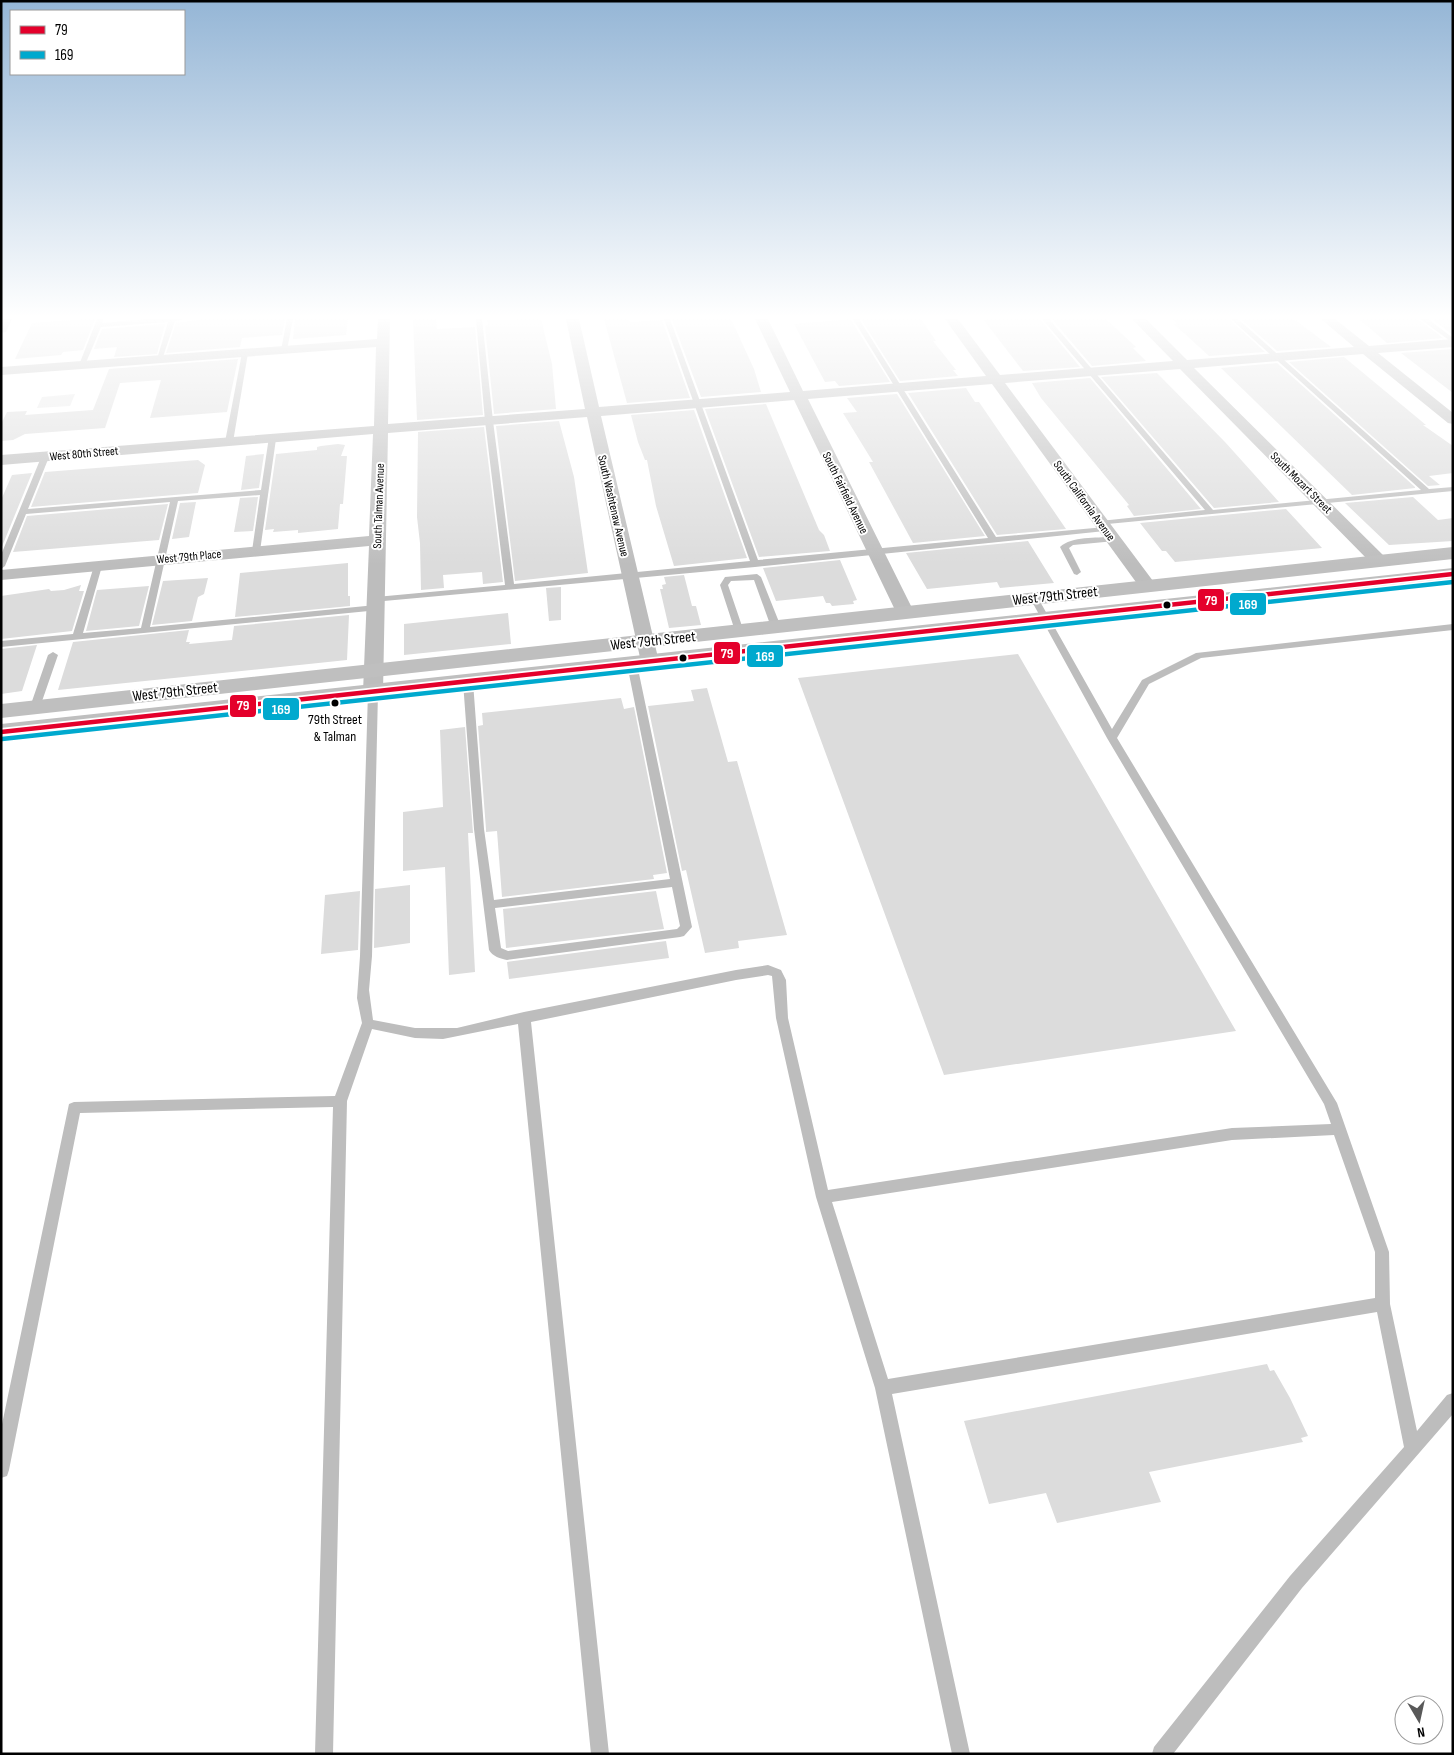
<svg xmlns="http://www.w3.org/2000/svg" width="1454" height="1755" viewBox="0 0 1454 1755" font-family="'Sofia Sans Condensed',sans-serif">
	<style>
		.green { fill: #e8e8e8 }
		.building { fill: #dcdcdc }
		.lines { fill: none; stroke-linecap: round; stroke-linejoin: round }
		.service { fill: #bdbdbd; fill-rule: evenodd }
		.minor { fill: #bdbdbd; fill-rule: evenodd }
		.secondary { fill: #bfbfbf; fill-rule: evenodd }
		.bus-1-casing { stroke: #fff; stroke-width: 8 }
		.bus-2-casing { stroke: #fff; stroke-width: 8 }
		.bus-1 { stroke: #e4002b; stroke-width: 4.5 }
		.bus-2 { stroke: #00a9ce; stroke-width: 4.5 }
		.bus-dot { fill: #000; stroke: #fff; stroke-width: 2 }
		.labels { text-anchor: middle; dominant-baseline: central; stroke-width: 4; stroke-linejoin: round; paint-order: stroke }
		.far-street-label { font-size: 12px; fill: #000; stroke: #fff }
		.bus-label { font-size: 14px; fill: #000; stroke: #fff }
		.street-label { font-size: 15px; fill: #000; stroke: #fff }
		.line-badge { stroke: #fff; stroke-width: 2 }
		.badge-label { font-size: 14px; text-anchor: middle; font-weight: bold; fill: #fff }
	</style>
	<rect width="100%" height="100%" fill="#fff"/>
	<path class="green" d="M75 394 70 406 37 408 42 397Z"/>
	<path class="building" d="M85 319H95L83 350 63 352 61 355 15 359 32 323Z
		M204 319H285L282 335 242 338 240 347 166 353 176 323Z
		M295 319H348L346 335 293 339Z
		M413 319H436L437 329 475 327 483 415 417 420Z
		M541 319 552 364 556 409 494 414 485 326 488 325 487 320Z
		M604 319H629L630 322 662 320 690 398 627 403Z
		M672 319H731L754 369 761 392 701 397Z
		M851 319V320L890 382 839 386 835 381 825 382 794 324Z
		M861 319H921L936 341H933L956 370H953L958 376 900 381Z
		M983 319H1040L1080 367 1023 371Z
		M1052 319H1106L1136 347 1133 348 1146 361 1092 366Z
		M1172 319H1229L1265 352 1209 356 1174 324H1177Z
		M1241 319H1294L1331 347 1277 351Z
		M1359 319H1418L1443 338 1387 343Z
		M1432 319H1453V335Z
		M165 324 157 354 114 357 117 347 94 349 102 329Z
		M1453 349V393L1401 353Z
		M1344 357 1426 425H1423L1453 446V473L1429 476 1440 485 1428 486 1289 362Z
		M238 359 227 412 150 418 161 380 120 383 105 428 25 434 13 440 1 441V424L7 412 27 411 25 415 93 410 109 369Z
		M1277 363 1415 487V488L1352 495 1221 368Z
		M1157 373 1225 442 1279 502 1214 508 1101 377Z
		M1090 378 1201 509 1134 516 1127 506 1129 505 1041 398 1032 383Z
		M966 388 975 402H979L1066 529 997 535 908 393Z
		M897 394 985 536 913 543 869 462H873L843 413 857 412 847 398Z
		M766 404 819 530 824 535 830 551 759 557 705 409Z
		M694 410 747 558 674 566 656 506 647 460H645L638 442 631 415Z
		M559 421 574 477 588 573 515 581 496 426Z
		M484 427 503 582 483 584 482 572 443 575 444 588 421 590 420 543 417 517 418 432Z
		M338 444 345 445 341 456H347L343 504H340L338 529 298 533V530L273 532 274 529 265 530 276 454 317 450V447L321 446Z
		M264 454 259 488 241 490 246 456Z
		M198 460 205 465 198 493 31 507 45 472Z
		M32 473 1 549V500L12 475Z
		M258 497 253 531 234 532 240 498Z
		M1413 497 1438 520 1453 518V541L1389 545 1345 503Z
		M196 502 189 537 172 539 180 503Z
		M168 504 159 540 13 552 27 516Z
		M1286 509 1322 548 1175 562 1166 551H1162L1140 523Z
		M1028 541 1054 583 1000 588 997 582 927 589 906 553Z
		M840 560 857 600 853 601 854 604 832 606 830 603H826L823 596 776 601 763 568Z
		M348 563V596H350V606L235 617 240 573Z
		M684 575 692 606H696L701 625 669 628 660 589H663L662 585 666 584 664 577Z
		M208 578 204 594 198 597 192 621 152 625 163 581Z
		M81 585 79 591H84L72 631 1 639V596L49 589 51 591 64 590Z
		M149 586 139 626 86 631 97 590Z
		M561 587V620L549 621 546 588Z
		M508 613 511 644 404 655V624Z
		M349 615 347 660 58 690 73 642 189 630 186 642H190L189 644 232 640 234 626Z
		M37 645 22 691 1 694V649Z
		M1018 654 1236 1031 944 1075 798 678Z
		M707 688 728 762 737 761 787 935 738 941 739 948 705 953 686 870 682 871 648 706 694 701 691 690Z
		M621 698 624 709 634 707 667 873 653 875 654 879 502 897 497 831 486 832V829L478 726 483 725 482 713Z
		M465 727 473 833H468L475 972 449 975 445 867 403 871V812L443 807 440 730Z
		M410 885V943L374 948 375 889Z
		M360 891 358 950 321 954 325 895Z
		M656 891 664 929 506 948 503 909Z
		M666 941 669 958 509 979 507 962Z
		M1267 1364 1270 1371 1274 1370 1290 1398 1308 1436 1301 1438 1303 1442 1149 1472 1161 1502 1057 1523 1046 1493 989 1504 964 1421Z"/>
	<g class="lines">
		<path class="service" d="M97 319H103L102 323 148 319H183L175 321 162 360 157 359 168 322 101 327 85 365 80 366 79 365Z
			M287 319H293L287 350 284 352 281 350Z
			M476 319H482L493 421 514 584 750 561 664 319H670L758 560 988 538 853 319H859L996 537 1105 527 1109 529 1105 531 755 567 373 602 372 600 376 597 505 585 485 421Z
			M1042 319H1049L1213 510 1421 490 1231 319H1238L1429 489 1453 487V491L1097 525 1096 523 1100 521 1205 510Z
			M1420 319H1428L1453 338V343Z
			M245 351 248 353 233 442 229 444 225 442 242 353Z
			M269 437 276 439 260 551 256 554 252 551 260 495 178 501 150 627 376 605 379 606V610L1 647V641L73 634 94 566 98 563 102 566 83 633 141 628 170 502 26 514 5 566 1 569V555L42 455 49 457 28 509 261 490Z
			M1112 537H1115V541L1073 545 1069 548 1081 572 1077 575 1074 574 1060 547C1072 536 1096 538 1112 537Z
			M757 574 761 577 781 627 776 630 771 627 754 580 731 581 728 585 744 632 742 634H736L720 585 725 577Z
			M1034 595 1038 598 1112 729 1142 680 1196 653 1453 624V630L1201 658 1149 684 1117 738 1337 1103 1389 1252 1390 1304 1417 1431 1447 1395 1453 1393V1414L1302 1588 1173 1754H1152L1154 1747 1290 1576 1404 1447 1377 1312 892 1394 970 1754H952L875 1388 816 1197 776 1018 772 976 768 975 736 980 531 1022 609 1754H591L518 1024 443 1039 415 1038 372 1029 347 1101 333 1754H315L333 1107 80 1113 9 1470 7 1476 1 1478V1429L69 1104 74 1102 335 1096 362 1023 357 998 360 956 368 692 373 689 378 692 372 956 369 990 373 1020 415 1028H457L524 1012 736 970 768 965 781 970 786 980 788 1018 828 1190 1232 1128 1331 1124 1324 1104 1107 738 1030 598ZM1334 1135 1375 1252V1298L888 1379 832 1202 1232 1140Z
			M53 652 58 655 40 707 35 710 32 709 30 707 48 655Z
			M632 661 637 664 692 927 684 936 680 937 507 960C501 959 492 956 489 950L474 829 463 682 468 679 473 682 484 829 494 900 670 879 627 664ZM672 887 680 926 677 929 508 951 501 948 495 908Z"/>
		<path class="minor" d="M1 319H12L6 332 1 333Z
			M378 319H390L388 424 585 409 566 319H579L599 407 790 392 755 319H768L803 391 986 376 945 319H958L1000 375 1173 361 1132 319H1146L1187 360 1354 347 1321 319H1335L1369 346 1453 339V347L1378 353 1453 413V424L1448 423 1363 354 1194 368 1385 557 1388 561 1385 565H1373L1180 369 1005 383 1156 585 1153 589H1141L992 384 808 399 914 612 911 616H899L896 612 794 400 601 416 659 662 657 666H643L641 662 587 417 388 433 383 692 380 696H366L363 692 369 546 1 580V570L369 536 373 434 1 465V455L374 426 376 347 1 375V367L377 339Z"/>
		<path class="secondary" d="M1453 547V559L1 718V704Z
			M1453 568V580L1 740V724Z"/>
		<defs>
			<path id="bus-1" d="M1 732 1453 574"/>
			<path id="bus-2" d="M2 739 1453 582"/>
		</defs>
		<use href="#bus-1" class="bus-1-casing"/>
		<use href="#bus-2" class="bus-2-casing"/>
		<use href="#bus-1" class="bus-1"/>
		<use href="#bus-2" class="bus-2"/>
	</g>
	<linearGradient id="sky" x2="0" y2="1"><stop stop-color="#95b6d6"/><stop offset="0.56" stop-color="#fff"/><stop offset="1" stop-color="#fff" stop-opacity="0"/></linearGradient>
	<rect width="1454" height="565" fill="url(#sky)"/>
	<g class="bus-dot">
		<circle cx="1167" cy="605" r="4.5"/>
		<circle cx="683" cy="658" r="4.5"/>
		<circle cx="335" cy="703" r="4.5"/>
	</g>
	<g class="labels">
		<g class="far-street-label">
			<text transform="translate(84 454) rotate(-5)">West 80th Street</text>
			<text transform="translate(1301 483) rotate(45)">South Mozart Street</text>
			<text transform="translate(845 493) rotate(64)">South Fairfield Avenue</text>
			<text transform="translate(1084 501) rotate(54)">South California Avenue</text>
			<text transform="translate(379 506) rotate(-88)">South Talman Avenue</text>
			<text transform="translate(613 506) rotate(77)">South Washtenaw Avenue</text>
			<text transform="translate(189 557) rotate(-5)">West 79th Place</text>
		</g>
		<g class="bus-label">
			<text x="335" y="719">79th Street<tspan x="335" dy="17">&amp; Talman</tspan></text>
		</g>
		<g class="street-label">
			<text transform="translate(1055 596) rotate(-6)">West 79th Street</text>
			<text transform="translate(653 641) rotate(-6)">West 79th Street</text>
			<text transform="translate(175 692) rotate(-6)">West 79th Street</text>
		</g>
	</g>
	<g class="line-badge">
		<rect x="1197" y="588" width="28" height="24" rx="5" fill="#e4002b"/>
		<rect x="1229" y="592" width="38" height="24" rx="5" fill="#00a9ce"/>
		<rect x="713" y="641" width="28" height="24" rx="5" fill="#e4002b"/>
		<rect x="746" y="644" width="38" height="24" rx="5" fill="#00a9ce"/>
		<rect x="229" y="694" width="28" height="24" rx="5" fill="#e4002b"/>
		<rect x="262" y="697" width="38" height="24" rx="5" fill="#00a9ce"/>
	</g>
	<g class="badge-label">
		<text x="1211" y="605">79</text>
		<text x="1248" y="609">169</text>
		<text x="727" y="658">79</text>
		<text x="765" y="661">169</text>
		<text x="243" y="710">79</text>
		<text x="281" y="714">169</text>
	</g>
	<rect width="1454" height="1755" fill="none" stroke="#000000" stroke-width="5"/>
	<rect x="10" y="10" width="175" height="65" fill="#ffffff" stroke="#999999"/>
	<rect x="20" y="26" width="25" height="8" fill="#e4002b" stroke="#999999"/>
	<text x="55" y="35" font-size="15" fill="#000000">79</text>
	<rect x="20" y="51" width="25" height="8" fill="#00a9ce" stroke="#999999"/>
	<text x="55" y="60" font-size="15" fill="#000000">169</text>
	<g transform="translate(1419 1720) rotate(171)"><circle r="24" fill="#ffffff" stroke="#999999"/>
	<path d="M0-4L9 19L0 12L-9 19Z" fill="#595959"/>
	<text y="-8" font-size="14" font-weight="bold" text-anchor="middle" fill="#000000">N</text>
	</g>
</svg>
